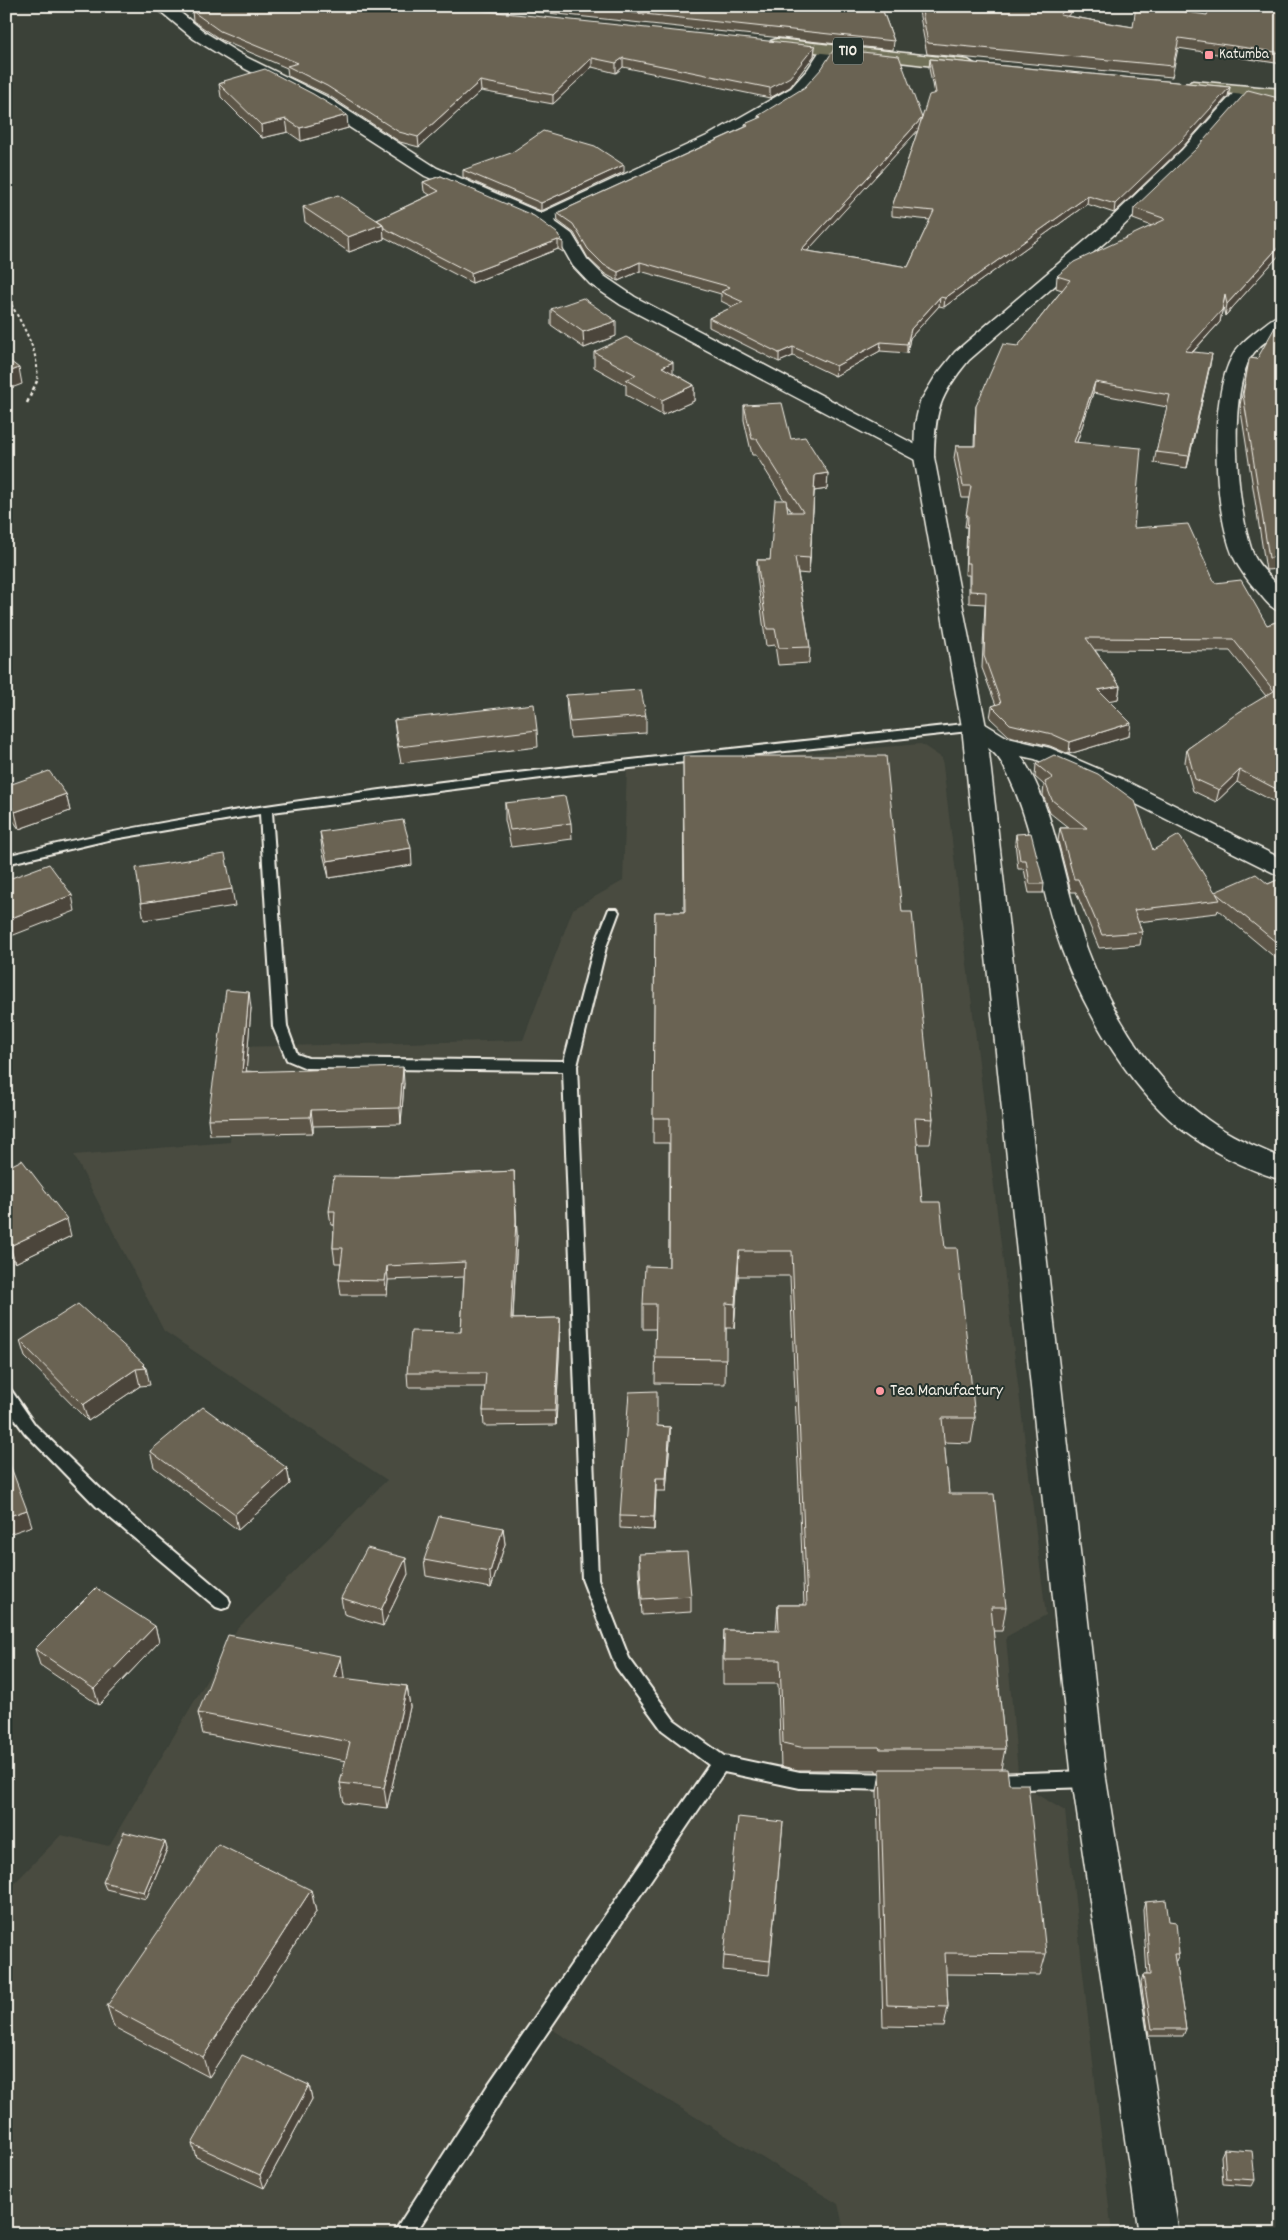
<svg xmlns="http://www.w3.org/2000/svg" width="1288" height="2240" viewBox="0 0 1288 2240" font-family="Dekko,sans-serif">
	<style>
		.built { fill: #494b40 }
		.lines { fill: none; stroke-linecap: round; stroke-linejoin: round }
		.lane-casing { stroke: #f4f1e8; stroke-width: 4 }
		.street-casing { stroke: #f4f1e8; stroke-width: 3 }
		.secondary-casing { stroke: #f4f1e8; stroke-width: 3 }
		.highway-casing { stroke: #f4f1e8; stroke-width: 3 }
		.path-far1 { stroke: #f4f1e8; stroke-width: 2; stroke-dasharray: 3 2.5; stroke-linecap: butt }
		.path { stroke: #f4f1e8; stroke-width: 2.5; stroke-dasharray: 4 3; stroke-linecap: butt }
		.lane { fill: #26332d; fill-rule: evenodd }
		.street { fill: #26332d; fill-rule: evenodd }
		.secondary { fill: #26332d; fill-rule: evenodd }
		.highway { fill: #706f59; fill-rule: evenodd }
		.wall { fill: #5c5547; stroke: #f4f1e8; fill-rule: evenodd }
		.shaded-wall { fill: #4b453a; stroke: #f4f1e8 }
		.building { fill: #6b6353; stroke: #f4f1e8; fill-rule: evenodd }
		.poi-dot { fill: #ff9aa2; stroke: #26332d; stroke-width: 2 }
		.labels { text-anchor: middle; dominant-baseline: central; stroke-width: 4; stroke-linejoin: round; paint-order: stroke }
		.far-poi-label { font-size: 15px; fill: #f4f1e8; stroke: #26332d; text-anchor: start }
		.shield { fill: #26332d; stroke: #b6b8b0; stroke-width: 1 }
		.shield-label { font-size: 16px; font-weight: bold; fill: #f4f1e8 }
		.poi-label { font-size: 18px; fill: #f4f1e8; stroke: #26332d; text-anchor: start }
	</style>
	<rect width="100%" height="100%" fill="#3b4138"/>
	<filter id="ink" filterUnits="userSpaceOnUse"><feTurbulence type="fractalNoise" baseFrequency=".02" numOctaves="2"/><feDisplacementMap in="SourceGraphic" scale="10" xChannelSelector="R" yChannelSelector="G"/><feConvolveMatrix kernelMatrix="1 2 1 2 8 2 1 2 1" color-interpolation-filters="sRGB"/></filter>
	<g filter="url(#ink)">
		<path class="built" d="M921 744 942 758 1046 1615 1006 1637 1019 1784 1065 1811 1112 2234H845L838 2204 545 2025 416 2234H6V1892L61 1835 109 1846 237 1629 387 1480 164 1331 74 1155 230 1142 236 1047 523 1040 573 909 623 881 627 768Z"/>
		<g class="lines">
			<defs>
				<path id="lane" d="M974 723 980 727 978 730 557 776 272 812 287 1027 297 1054 308 1058 564 1061 594 947 609 909H617L619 912 606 947 577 1066 598 1579 629 1658 674 1720 724 1756 800 1772 896 1774 902 1776 905 1782 902 1788 896 1790 800 1788 724 1772 502 2099 415 2234H393L488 2085 709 1765 662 1730 616 1667 582 1579 563 1071 306 1068 287 1060 273 1027 260 814 108 840 6 864V856C150 820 295 801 442 782 619 760 796 742 974 723Z
					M6 1388 11 1390 35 1425 108 1496 228 1597 230 1602 228 1607 222 1609 216 1607 96 1506 25 1433 6 1407Z
					M1089 1771 1095 1773 1098 1779 1095 1785 1089 1787 990 1790 984 1788 981 1782 984 1776 990 1774Z"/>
				<path id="street" d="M154 6H172L206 33 242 55 327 97 437 168 541 213 709 135 753 110 791 88 808 69 823 46H835L837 49 820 75 803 94 765 118 721 143 554 221 572 234 587 259 604 276 635 297 931 453 934 457 931 461 924 463 917 461 621 305 590 284 573 266 559 241 535 224 425 176 315 105 230 61 194 39Z
					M1282 314V330C1272 337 1260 344 1253 354 1226 390 1237 516 1254 556 1260 569 1279 584 1282 592 1283 598 1282 606 1282 612 1271 609 1266 601 1259 593 1249 582 1239 569 1233 556 1214 510 1208 398 1233 355 1239 344 1250 336 1260 328 1267 323 1273 317 1282 314Z
					M974 720 982 722 1008 738 1050 748 1122 779 1282 859V877L1106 789 1035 759 1021 756C1049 799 1059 853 1072 902 1094 983 1138 1069 1208 1120 1230 1136 1256 1147 1282 1158V1180C1247 1170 1210 1151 1181 1129 1123 1082 1076 997 1054 927 1038 873 1030 815 1003 765 992 744 973 742 962 727L966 722Z"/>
				<path id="secondary" d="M1244 86 1250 88 1252 91 1194 158 1118 231 969 360C939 396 935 411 934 457L986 727 1106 1779 1179 2234H1139L1072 1779 962 727 914 457 915 424 920 402 935 377 955 352 1106 223 1182 150 1238 88Z"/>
				<path id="highway" d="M777 39 968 60 976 65 968 70 771 47 769 44 771 41Z
					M1193 81 1282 89V99L1187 89 1185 86 1187 83Z"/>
			</defs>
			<use href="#lane" class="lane-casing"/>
			<use href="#street" class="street-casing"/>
			<use href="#secondary" class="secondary-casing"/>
			<use href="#highway" class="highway-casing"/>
			<path class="path-far1" d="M6 295C20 321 41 352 37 382"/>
			<path class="path" d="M27 403 37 381"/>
			<use href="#lane" class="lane"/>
			<use href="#street" class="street"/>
			<use href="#secondary" class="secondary"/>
			<use href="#highway" class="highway"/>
		</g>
		<path class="wall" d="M483 6H881L894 41 893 50Z
			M918 6H1077L1067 16 1133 27 1207 15 1282 6V64L1178 48 1172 77 927 54Z
			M192 11 815 46 814 56 790 87 770 98 623 67 616 73 592 67 553 104 481 91 419 147 400 142 328 95 288 76 287 68 221 40 193 21Z
			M930 59 1230 87 1228 96 1181 149 1114 213 1087 204 944 307 939 306 910 338 907 353 880 351 835 376 793 356 779 362 709 327V318L733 307 721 301V294L640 271 618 281 605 274 588 258 574 233 558 221 557 213 745 127V124L758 119V116L922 118 934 94 929 68ZM918 130 892 207V216L930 220 908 267 807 251Z
			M224 81 348 128 301 141 288 132 262 138 221 97 219 84 224 82Z
			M1282 99V252L1225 316 1223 306 1220 322 1193 352 1210 365 1187 468 1154 463 1156 452 1167 407 1093 393 1077 442 1134 528 1215 583 1267 625 1282 620V806L1237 782 1216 802 1193 791 1185 762 1187 749 1266 696 1230 651 1095 650 1120 686 1118 699 1108 700 1129 736 1069 754 1050 746 1009 736 990 718 992 706 996 705 982 668 985 604 969 603V575H965L967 527H965L969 498H962L954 458 956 446H974L975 418 976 406 1018 346 1062 290 1056 288 1057 276 1152 226 1133 219 1134 208Z
			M463 170 624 172 541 211 463 177Z
			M441 176 563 242V252L558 249 472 283 384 237V239L349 252 305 222 303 207 377 220 430 195 424 191 423 182Z
			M551 309 616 336 584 348 551 325Z
			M1282 323V563L1280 569 1266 570 1240 405 1249 360 1257 359Z
			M594 352 673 373 694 385V401L662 415 626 395V385L594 367Z
			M744 405 791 439 828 473 827 489 814 491 809 574 798 573 810 647 809 663 778 665 775 645 766 646 757 576V560H770L784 500 756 455H752L744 420ZM786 503 792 512H788Z
			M566 695 646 716V733L570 738 567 711Z
			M394 720 537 730 538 747 401 763 396 737Z
			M683 756 902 912 933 1119 930 1144H917L922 1202 945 1248 975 1418 971 1443 944 1442 949 1494 1006 1607 1002 1631H993L1005 1749 1001 1769 1009 1784 1046 1954 1040 1975 946 1974 948 2007 944 2027 883 2026 877 1792 880 1772H876V1770H798L781 1766 778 1684H723V1654L724 1630 776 1631 778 1605H804L790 1276H738L734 1328H726L725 1384 655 1383 656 1329H643V1304L669 1267V1143H653L655 912H684Z
			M1036 764 1153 850 1215 892 1268 884 1282 878V959L1278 960 1218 910 1217 913 1138 922 1142 932 1140 945 1099 948 1076 892H1071L1058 841 1060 828H1069L1050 813 1043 795 1044 785 1035 777Z
			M6 786 66 794 70 811 19 829 6 810Z
			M505 803 571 823 572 839 511 847 505 820Z
			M320 832 412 865 329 878 322 849Z
			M1016 834 1044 884 1043 893H1029L1024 869H1018L1015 842Z
			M251 1008 246 1071 404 1083 401 1124 313 1126V1133L210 1135 208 1119Z
			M6 1168 71 1236 15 1263 6 1251Z
			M514 1171 517 1235 513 1319 560 1318V1333L556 1425 484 1426 483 1411 485 1387H408L407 1373 461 1332 464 1277 388 1280 387 1295H341L339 1280 341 1263H335L333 1248 334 1225H331L329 1211 395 1177Z
			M20 1341 146 1368 150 1385 140 1386 88 1421 25 1357Z
			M657 1426 670 1427V1440L666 1491H656L654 1530 620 1528V1516Z
			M150 1451 287 1468 290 1484 238 1530 154 1467Z
			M503 1528 505 1544 491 1588 426 1576 424 1560Z
			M639 1554 691 1596V1612L642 1615 639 1571Z
			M408 1574 383 1626 344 1614 341 1598Z
			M155 1626 159 1642 99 1705 40 1665 35 1649Z
			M344 1677V1679L407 1686 410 1707 387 1808 344 1803 340 1783 346 1761 203 1734 198 1713Z
			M783 1822 769 1975 723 1970 724 1956Z
			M165 1842 167 1849 146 1899 106 1889 103 1882Z
			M311 1890 316 1912 209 2077 114 2027 107 2006Z
			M1145 1902 1169 1921 1179 1954 1176 1961H1175L1186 2029 1183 2036H1149L1141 1982 1143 1975H1147L1143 1910Z
			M309 2085 312 2099 264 2188 196 2157 192 2144Z
			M1224 2149 1255 2180 1252 2186 1223 2184 1221 2156Z"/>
		<path class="shaded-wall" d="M1068 6H1077L1059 25 1060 15Z
			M815 46 814 56 790 87 770 98V88Z
			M592 58V67L553 104V95Z
			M623 58V67L616 73V63Z
			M480 81 481 91 419 147 418 137Z
			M1230 87 1228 96 1181 149 1114 213 1115 204Z
			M347 115 348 128 301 141 300 128Z
			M922 118 921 127 800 259 801 250Z
			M286 119 288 132 262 138 261 125Z
			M624 165V172L541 211V203Z
			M1088 196 1087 204 944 307 945 298Z
			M383 224 384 239 349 252 348 237Z
			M558 240V249L472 283 471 273Z
			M1282 243V252L1225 316 1227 304Z
			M640 262V271L618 281V272Z
			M1225 295 1220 322 1183 362 1185 351Z
			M940 297 939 306 910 338 907 353V344L911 329Z
			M616 321V336L584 348 583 332Z
			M881 342 880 351 835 376 836 366Z
			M793 347V356L779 362V353Z
			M1212 354 1210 365 1187 468 1189 456Z
			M673 362V378L662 367Z
			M19 368 22 384 6 390V373Z
			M1095 382 1093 393 1073 454 1074 442Z
			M694 385V401L662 415V400Z
			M828 473 827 489 814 491 809 574 815 475Z
			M1120 686 1118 699 1096 703 1098 690Z
			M1131 723 1129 736 1069 754 1070 742Z
			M1240 770 1237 782 1216 802 1219 790Z
			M66 794 70 811 19 829 15 812Z
			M411 848 412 865 329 878 327 861Z
			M232 889 235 906 144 920 141 903Z
			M72 895 75 911 6 938V920Z
			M1282 947V959L1278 960Z
			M249 992 251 1008 245 1088 242 1072Z
			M403 1067 404 1083 401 1124 400 1108Z
			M311 1110 313 1126V1133L310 1117Z
			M514 1171 517 1235 512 1333 511 1319Z
			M67 1219 71 1236 15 1263 10 1246Z
			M739 1251 738 1276 734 1328 735 1304Z
			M387 1266 388 1280 387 1295 385 1281Z
			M560 1318V1333L556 1425 555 1411Z
			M136 1369 140 1386 88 1421 83 1405Z
			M670 1427V1440L666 1491V1478Z
			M287 1468 290 1484 238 1530 235 1514Z
			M656 1478V1491L654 1530V1517Z
			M27 1510 32 1526 6 1535V1517Z
			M503 1528 505 1544 491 1588 490 1572Z
			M406 1558 408 1574 383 1626 381 1610Z
			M155 1626 159 1642 99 1705 94 1689Z
			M341 1656 344 1677 337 1698 334 1677Z
			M407 1686 410 1707 387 1808 384 1788Z
			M165 1842 167 1849 146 1899 144 1892Z
			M311 1890 316 1912 209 2077 203 2057Z
			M309 2085 312 2099 264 2188 260 2175Z"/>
		<path class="building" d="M211 6H440L815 46 790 77 770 88 623 58 616 63 592 58 553 95 480 81 418 137 399 132 327 86 287 66 298 63 220 31 192 11Z
			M570 6H881L894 41Z
			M921 6H1068L1060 15 1133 27 1136 6H1146L1207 15 1211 6H1282V53L1179 38 1173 66 928 43Z
			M834 49 899 56 922 118 929 95 936 93 930 59 1230 87 1182 140 1115 204 1088 196 945 298 940 297 911 329 907 344 881 342 836 366 793 347 779 353 709 318 743 302 721 292 730 287 640 262 618 272 604 265 588 249 573 224 557 213 748 126 745 124 761 117 758 116 805 87 822 68ZM922 118 892 207 934 211 908 267 801 250Z
			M265 69 313 94 347 115 300 128 286 119 261 125 219 84 225 82 224 81Z
			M1248 90 1282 99V243L1227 304 1225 295 1222 310 1185 351 1212 354 1189 456 1156 452 1170 395 1095 382 1074 442 1141 448 1134 528 1188 524 1215 583 1241 580 1267 625 1282 620V792L1240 770 1219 790 1195 779 1187 749 1239 712 1274 691 1233 639 1086 638 1120 686 1098 690 1131 723 1070 742 1052 734 1010 724 992 706 1001 703 984 656 986 592 970 591V563H966L968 515H966L971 486H963L956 446H975L976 406 1003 344 1018 346 1070 280 1057 276 1074 262 1166 219 1134 208 1197 148Z
			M543 131 595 146 624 165 541 203 463 170 511 153Z
			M441 176 534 216 557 233 563 242 558 240 471 273 384 228 383 224 377 220 439 191 423 182Z
			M338 195 383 224 348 237 303 207Z
			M583 298 616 321 583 332 551 309Z
			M1282 323V557L1269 558 1243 394 1249 360 1250 358 1257 359 1275 327Z
			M626 337 673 362 662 367 694 385 662 400 626 380 636 375 594 352Z
			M6 358 19 368 6 373Z
			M782 403 791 439 805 437 828 473 815 475 810 558 795 557 810 647 779 648 775 629H767L757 560H770L775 500H786L788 512H803L757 439H752L744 405Z
			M641 690 646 716 570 722 566 695Z
			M534 704 537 730 399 747 394 720Z
			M1054 755 1098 774 1135 801 1153 850 1179 835 1215 892 1256 874 1268 884 1282 878V947L1216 893 1220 900 1134 910 1142 932 1102 935 1078 879H1074L1060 828H1087L1052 800 1045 782 1053 778 1036 764Z
			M683 756H886L902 912H912L933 1119 915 1118 922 1202H940L945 1248H957L975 1418H942L949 1494H994L1006 1607H991L1005 1749H880L879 1747H800L783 1743 780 1660H724V1630L779 1631 778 1605H807L792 1251H739L735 1304 726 1303V1359L655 1358 656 1304H643L645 1266 669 1267 670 1118H653L655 912H685Z
			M49 771 66 794 15 812 6 799V786Z
			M565 796 571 823 510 830 505 803Z
			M403 820 411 848 327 861 320 832Z
			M1031 833 1044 884H1030L1026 860H1020L1016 834Z
			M225 854 232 889 141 903 136 868Z
			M49 864 72 895 6 920V880Z
			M226 990 249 992 242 1072 403 1067 400 1108 311 1110 310 1117 208 1119Z
			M22 1160 67 1219 10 1246 6 1241V1168Z
			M514 1171 516 1221 511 1319 560 1318 555 1411H483L486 1373H407L411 1331 461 1332 465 1262 387 1266 385 1281 339 1280 343 1248H333L335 1211H329L334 1176 395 1177Z
			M78 1304 144 1364 143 1365 146 1368 136 1369 83 1405 20 1341Z
			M657 1391V1426L670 1427 666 1478H656L654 1517 620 1516 629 1392Z
			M203 1407 287 1468 235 1514 150 1451Z
			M6 1454 27 1510 6 1517Z
			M439 1516 503 1528 490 1572 424 1560Z
			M367 1548 406 1558 381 1610 341 1598Z
			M687 1552 691 1596 642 1599 639 1554Z
			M96 1588 155 1626 94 1689 35 1649Z
			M228 1635 341 1656 334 1677 407 1686 384 1788 340 1783 350 1742 198 1713Z
			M880 1769H1007L1009 1784H1028L1046 1954 945 1953 948 2007 887 2005Z
			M738 1817 783 1822 770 1961 724 1956Z
			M124 1832 165 1842 144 1892 103 1882Z
			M218 1844 311 1890 203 2057 107 2006Z
			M1166 1900 1169 1921 1176 1922 1179 1954H1174L1186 2029H1152L1143 1975H1150L1145 1902Z
			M242 2055 309 2085 260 2175 192 2144Z
			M1224 2149 1252 2151 1255 2180 1226 2178Z"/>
	</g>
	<g class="poi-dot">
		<rect x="1204" y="50" width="10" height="10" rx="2.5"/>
		<circle cx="880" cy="1391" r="5"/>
	</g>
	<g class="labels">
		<g class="far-poi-label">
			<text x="1219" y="55">Katumba</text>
		</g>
		<rect class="shield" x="833" y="37.5" width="30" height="27" rx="4"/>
		<g class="shield-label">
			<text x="848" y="51">T10</text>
		</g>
		<g class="poi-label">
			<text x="890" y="1391">Tea Manufactury</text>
		</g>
	</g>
	<rect width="1288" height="2240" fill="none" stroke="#26332d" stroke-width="25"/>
	<rect x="12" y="12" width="1263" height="2215" fill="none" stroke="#f4f1e8" stroke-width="2" filter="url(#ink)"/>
</svg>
